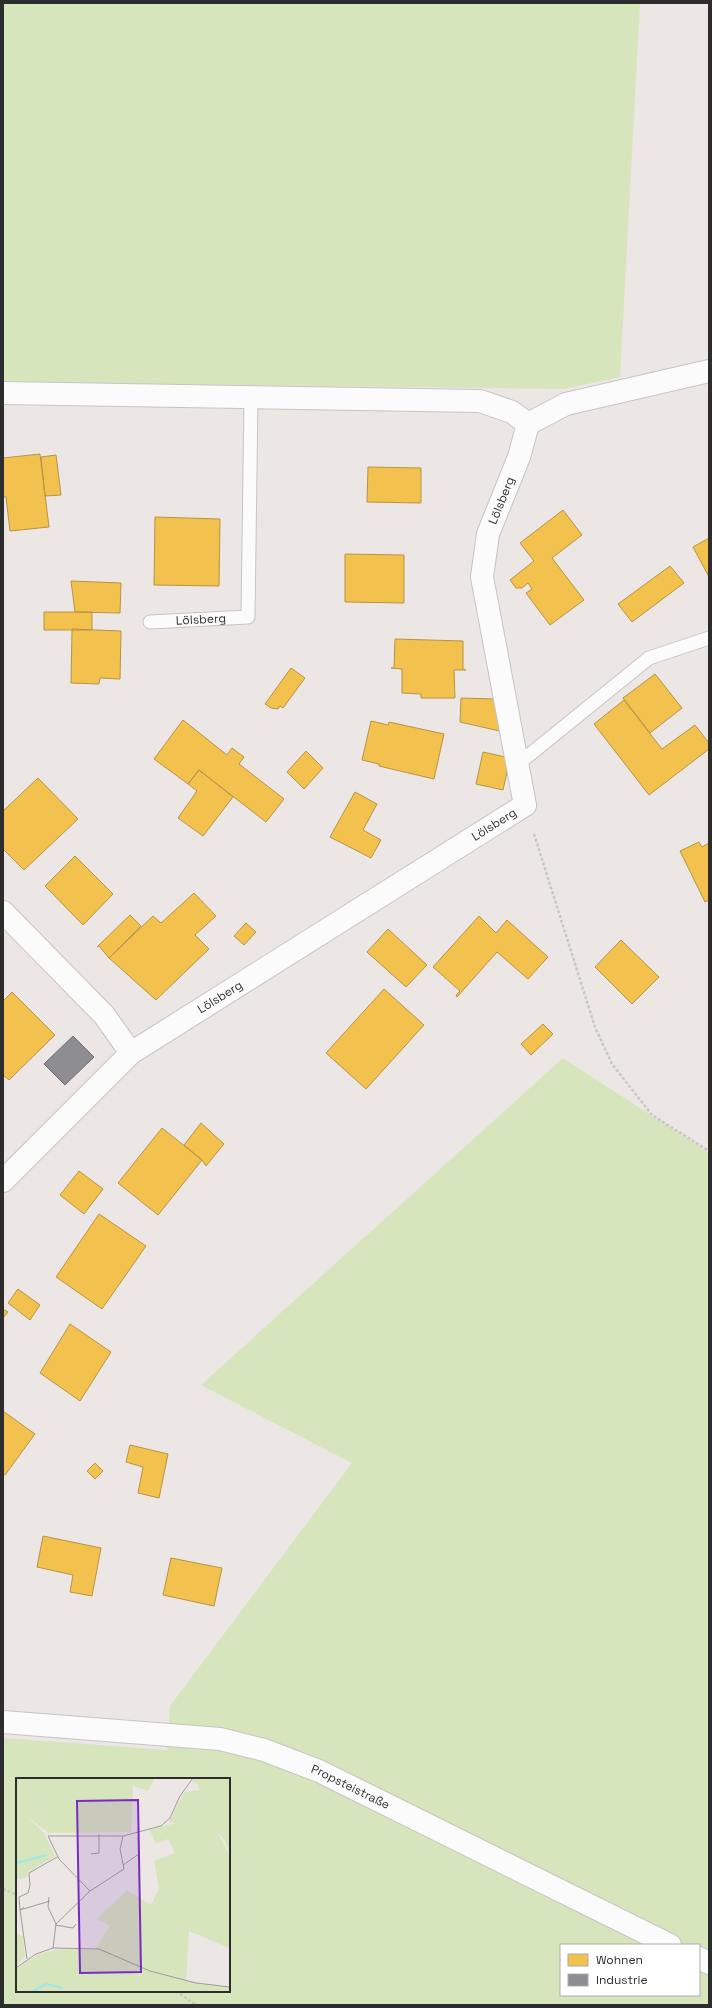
<svg xmlns="http://www.w3.org/2000/svg" width="712" height="2008" viewBox="0 0 712 2008" font-family="'Space Grotesk',sans-serif">
	<style>
		.green { fill: #d7e5bd; fill-rule: evenodd }
		.homes { fill: #f2c14e; stroke: #b79544 }
		.industry { fill: #8d8d92; stroke: #707074 }
		.lines { fill: none; stroke-linecap: round; stroke-linejoin: round }
		.service-casing { stroke: #c6c4c5; stroke-width: 15 }
		.minor-casing { stroke: #c6c4c5; stroke-width: 24 }
		.tertiary-casing { stroke: #c6c4c5; stroke-width: 24 }
		.path { stroke: #c8c7c7; stroke-width: 2.5; stroke-dasharray: 3 2; stroke-linecap: butt }
		.service { stroke: #fcfbfb; stroke-width: 13 }
		.minor { stroke: #fcfbfb; stroke-width: 22 }
		.tertiary { stroke: #fcfbfb; stroke-width: 22 }
		.labels { text-anchor: middle; dominant-baseline: central; stroke-width: 4; stroke-linejoin: round; paint-order: stroke }
		.street-label { font-size: 12px; fill: #2d2d2d; stroke: #fff }
		.inset-river { fill: none; stroke: #98eaec; stroke-width: 2 }
		.inset-road { fill: none; stroke: #a09c9b; stroke-width: 1 }
		.view { fill: #7b2cbf; fill-opacity: 0.15; stroke: #7b2cbf; stroke-width: 2 }
		.inset-edge { fill: none; stroke: #2d2d2d; stroke-width: 2 }
	</style>
	<rect width="100%" height="100%" fill="#ece6e4"/>
	<path class="green" d="M3 3H640L620 377 564 389 3 382Z
		M563 1058 709 1153V2005H3V1738L167 1750 170 1706 352 1463 201 1385ZM17 1779H229V1991H17ZM561 1945H699V1995H561Z"/>
	<path class="homes" d="M40 454 49 527 10 531 6 497H3V458Z
		M56 455 61 495 45 496 41 457Z
		M368 467 421 468V503L367 502Z
		M563 510 582 535 552 558 584 600 550 625 526 593 532 589 528 583 522 588H516L510 580 534 561 520 543Z
		M155 517 220 519 219 586 154 585Z
		M709 538V577L693 547Z
		M345 554 404 555V603L345 602Z
		M670 566 684 583 632 622 618 604Z
		M71 581 121 583 120 613 75 612Z
		M44 612H92V630H44Z
		M72 629 121 631 120 679 100 678 99 684 71 683Z
		M395 639 463 641V669L466 670H454L455 698H421V694L402 693V669L391 668H394Z
		M291 668 305 678 283 708 280 706 278 709 271 708 265 704Z
		M655 674 682 708 650 733 623 698Z
		M461 698 495 699 504 732 460 722Z
		M624 700 662 749 695 725 709 743V749L649 795 594 724Z
		M183 720 227 755 232 748 244 757 239 764 284 799 266 822 199 770 188 784 154 759Z
		M371 721 388 725 389 722 444 734 434 779 379 766V764L362 760Z
		M306 751 323 768 304 789 287 772Z
		M483 752 510 758 503 790 476 784Z
		M199 770 233 797 203 836 178 818 197 791 188 784Z
		M38 778 78 819 24 870 3 849V811Z
		M355 792 377 804 363 830 381 840 371 858 330 837Z
		M699 842 702 847 709 843V900L705 902 680 851Z
		M75 856 113 894 83 925 45 886Z
		M194 893 216 916 195 935 209 949 156 1000 109 958 153 916 161 923Z
		M130 915 141 926 109 958 99 946 97 947Z
		M479 916 496 933 507 920 548 957 528 979 497 952 457 997 456 995 460 991 433 967Z
		M246 923 256 932 244 945 234 936Z
		M388 929 427 965 406 987 367 952Z
		M621 940 659 977 632 1004 595 967Z
		M384 989 424 1025 366 1089 326 1053Z
		M12 992 55 1035 9 1080 3 1075V1001Z
		M543 1024 553 1034 531 1055 521 1044Z
		M201 1123 224 1144 206 1166 202 1160 184 1145Z
		M162 1128 202 1160 158 1215 118 1183Z
		M79 1171 103 1189 84 1214 60 1195Z
		M99 1214 146 1246 102 1309 56 1277Z
		M18 1289 40 1305 30 1320 8 1303Z
		M3 1309 8 1312 3 1318Z
		M70 1324 111 1352 80 1401 40 1373Z
		M3 1411 35 1434 5 1475 3 1474Z
		M130 1445 168 1454 159 1498 138 1493 143 1467 126 1462Z
		M95 1463 103 1471 95 1479 87 1471Z
		M43 1536 101 1548 92 1596 70 1592 73 1575 37 1567Z
		M171 1558 222 1568 214 1606 163 1595Z"/>
	<path class="industry" d="M73 1036 94 1057 65 1085 44 1064Z"/>
	<g class="lines">
		<defs>
			<g id="service">
				<path id="s1" d="M150 622 248 617 251 397"/>
				<path d="M518 764 649 658 709 638"/>
			</g>
			<g id="minor">
				<path d="M3 393 480 401 512 412 528 424"/>
				<path d="M3 912 104 1015 131 1053"/>
				<path id="s2" d="M3 1181 131 1053 525 805 482 577 488 534 519 457 528 424 566 404 709 371"/>
			</g>
			<g id="tertiary">
				<path id="s3" d="M3 1722 220 1739 264 1750 319 1771 670 1945"/>
				<path d="M699 1958 709 1963"/>
			</g>
		</defs>
		<use href="#service" class="service-casing"/>
		<use href="#minor" class="minor-casing"/>
		<use href="#tertiary" class="tertiary-casing"/>
		<path class="path" d="M534 834 595 1027 612 1064 652 1115 709 1151
			M3 1889 17 1895
			M176 1991 196 2005"/>
		<use href="#service" class="service"/>
		<use href="#minor" class="minor"/>
		<use href="#tertiary" class="tertiary"/>
	</g>
	<g class="labels">
		<g class="street-label">
			<text stroke="none"><textPath href="#s2" startOffset="958">Lölsberg</textPath></text>
			<text stroke="none"><textPath href="#s1" startOffset="51">Lölsberg</textPath></text>
			<text stroke="none"><textPath href="#s2" startOffset="610">Lölsberg</textPath></text>
			<text stroke="none"><textPath href="#s2" startOffset="286">Lölsberg</textPath></text>
			<text stroke="none"><textPath href="#s3" startOffset="357">Propsteistraße</textPath></text>
		</g>
	</g>
	<g transform="translate(16 1778)">
		<rect width="214" height="214" fill="#ece6e4"/>
		<path d="M0 0H139L132 13 117 8 115 54 33 55 10 38 28 55 39 78 12 94 11 99 5 101 0 100ZM179 0H214V76L208 61 202 55 214 78V170L173 153 170 203 214 209V214H0V191L23 176 44 171 78 172 94 148 81 141 111 112 135 127 143 111 138 83 159 75 152 61 140 66 134 52 160 45 153 44 168 14 184 12 182 6 176 4ZM0 155 7 158 9 179 0 187Z" fill="#d7e5bd"/>
		<path class="inset-river" d="M0 85 31 77M15 214 30 206 47 210"/>
		<path class="inset-road" d="M75 76 83 75V56M107 87 123 76M74 113 43 81 32 58H107L145 48 154 40 164 18 177 0M33 119 32 129 40 146M34 123 4 132 3 119 12 115 14 107 13 95 41 79M8 129 4 132 11 181M39 147 57 150 60 146M37 170 40 146 74 113 108 91 104 71 107 58M0 190 20 176 37 170 83 171 134 193 180 205 214 209"/>
		<path class="view" d="M122 22 125 194 64 195 61 23Z"/>
		<rect width="214" height="214" class="inset-edge"/>
	</g>
	<rect width="712" height="2008" fill="none" stroke="#2d2d2d" stroke-width="8"/>
	<rect x="560" y="1944" width="140" height="52" fill="#ffffff" stroke="#ababab"/>
	<rect x="568" y="1954" width="20" height="12" fill="#f2c14e" stroke="#ababab"/>
	<text x="596" y="1964" font-size="12" fill="#2d2d2d">Wohnen</text>
	<rect x="568" y="1974" width="20" height="12" fill="#8d8d92" stroke="#ababab"/>
	<text x="596" y="1984" font-size="12" fill="#2d2d2d">Industrie</text>
</svg>
